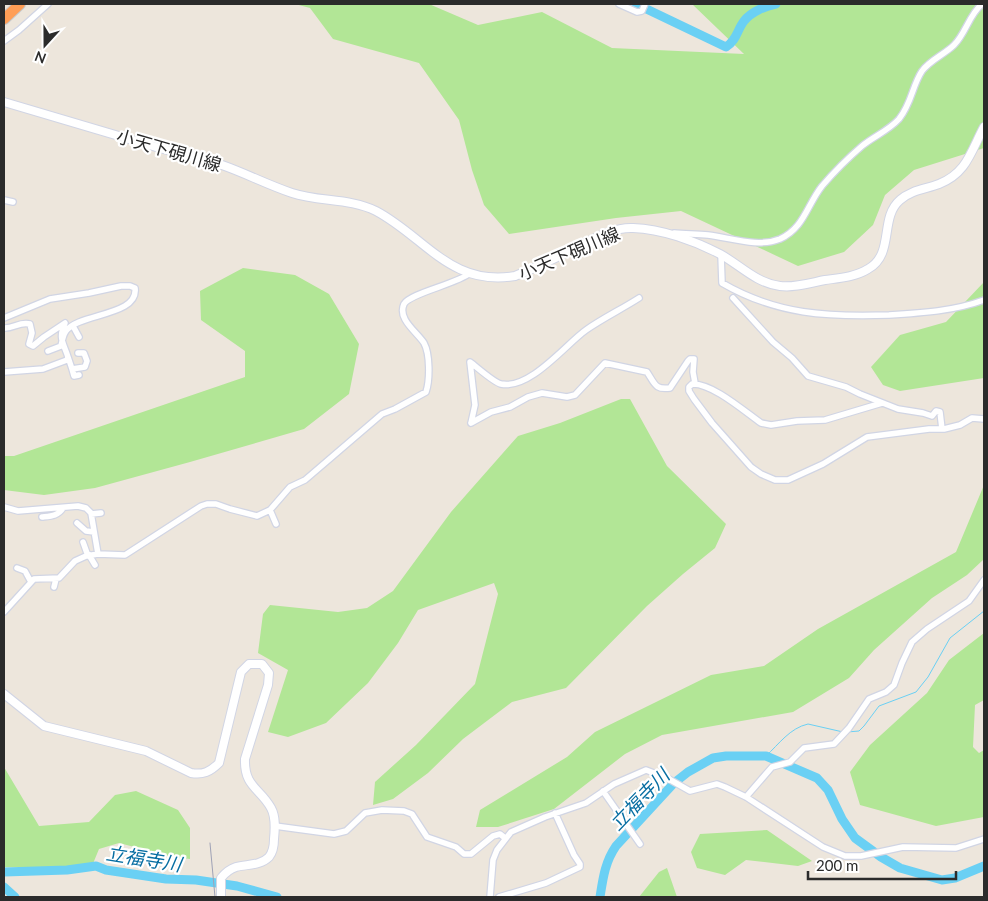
<svg xmlns="http://www.w3.org/2000/svg" width="988" height="901" viewBox="0 0 988 901" font-family="Lato,'Noto Sans JP',sans-serif">
	<style>
		.green { fill: #b2e696 }
		.lines { fill: none; stroke-linecap: round; stroke-linejoin: round }
		.stream { stroke: #6ad0f4; stroke-width: 1 }
		.river { stroke: #6ad0f4; stroke-width: 9 }
		.street-casing { stroke: #d1d5e4; stroke-width: 8 }
		.secondary-casing { stroke: #d1d5e4; stroke-width: 10 }
		.highway-casing { stroke: #c8c8c8; stroke-width: 12 }
		.street { stroke: #fff; stroke-width: 5.5 }
		.secondary { stroke: #fff; stroke-width: 8 }
		.highway { stroke: #ff9e56; stroke-width: 10 }
		.rail { stroke: #9fa2b6; stroke-width: 1 }
		.labels { text-anchor: middle; dominant-baseline: central; stroke-width: 4.5; stroke-linejoin: round; paint-order: stroke }
		.street-label { font-size: 18px; fill: #2b2b2b; stroke: #fff }
		.water-label { font-size: 19px; font-style: italic; fill: #076ea2; stroke: #fff }
	</style>
	<rect width="100%" height="100%" fill="#ede6dc"/>
	<path class="green" d="M295 4H429L478 25 542 12 612 48 744 54 692 4H984V148L914 170 885 195 873 225 844 252 798 266 681 211 616 218 509 234 484 205 472 170 459 120 419 63 333 39 310 8Z
		M243 268 295 275 329 294 359 344 349 394 304 429 190 462 95 488 44 495 4 490V456H14L245 377V351L201 320 200 291Z
		M984 282V378L900 391 883 385 871 367 900 335 946 322Z
		M621 399H630L667 466 726 524 715 548 683 574 647 606 566 688 512 702 463 739 428 773 393 799 373 805 375 782 416 745 475 684 498 594 494 583 418 610 398 643 368 683 326 723 288 737 268 732 288 670 258 653 263 614 270 605 338 612 367 608 393 591 451 512 518 436 560 423Z
		M984 485V559L967 575 932 598 874 650 849 678 793 712 662 735 625 754 554 809 498 827H476L480 810 567 757 595 732 711 675 764 666 818 629 956 552Z
		M984 633V700L975 705 973 747 979 753 984 750V817L936 826 860 805 850 772 870 745 927 693 949 660Z
		M4 767 39 826 89 822 115 795 136 791 178 810 190 828V859L169 856 119 843 99 849 92 866 65 868 4 867Z
		M767 830 812 861 798 866 746 860 725 875 697 868 691 852 700 834Z
		M667 868 677 897H639L659 872Z"/>
	<g class="lines">
		<path class="stream" d="M847 732 859 731 864 726 879 706 916 692 928 677 950 638 984 611
			M766 756C779 744 790 728 808 724L843 732"/>
		<path class="river" d="M636 4 726 47C737 40 737 30 744 21 751 12 765 6 776 4
			M4 872 67 870 96 866 106 870 166 879 196 880 237 886 277 897
			M4 887 15 897
			M600 897C603 878 605 862 616 846L674 783 688 772 713 758 726 756H766L817 778 828 790 842 819 855 838 881 857 900 868 942 880 955 878 984 866"/>
		<defs>
			<path id="street" d="M619 4 637 12 642 11 645 4
				M4 41 19 30 48 4
				M4 200 13 202
				M674 233C686 234 697 234 708 235 732 238 757 248 780 239 804 228 807 205 822 186 834 172 848 158 862 146 874 136 888 131 899 119 912 103 912 86 922 71 930 60 945 54 954 45 966 33 969 15 982 4
				M721 255 722 283C777 315 828 317 889 315 922 313 954 311 984 300
				M733 298 773 342 792 358 808 376 846 387 860 394 898 409 923 413 932 416 936 411 940 412 942 429
				M4 318 50 299 89 293 121 286H130L135 288C139 316 79 313 66 331 63 335 62 341 61 346L48 351
				M73 326 79 337
				M4 328C13 329 20 321 30 324L32 333 29 344 33 346 44 337 65 323C58 338 63 342 68 357L67 360 43 369 4 372
				M68 357 72 369 85 367 87 361 84 353H78
				M72 369 74 376 79 375
				M882 403 825 420 797 421 771 425 761 423C744 411 712 383 692 384L689 387V391L694 399 712 423 751 467 761 474 775 480H788L823 464 867 437 929 429H944L960 425 972 418 984 419
				M471 423 491 412 510 407 528 397 542 393 567 397 575 395 605 363 647 372C655 384 655 390 670 388L688 361 690 359H694L693 372 695 383
				M471 423 475 405 470 362C477 367 493 382 501 384 530 390 566 344 586 330 603 318 622 309 639 298
				M4 507 18 511 78 506 86 508 91 513 98 554
				M270 510 276 524
				M91 514 101 513
				M42 517C51 516 58 516 63 508
				M77 523 86 531 94 532
				M83 542 88 556
				M89 555 95 565
				M17 568 25 571 31 582
				M54 587 56 579
				M4 612 34 579 59 578 75 561 86 556 98 554 125 555 201 506 207 504H216L230 509 257 516 270 510 290 487 305 480 382 414 395 409 426 392C430 380 430 354 424 343 417 332 397 319 404 304 410 293 457 284 470 273
				M603 791 640 844
				M746 797 772 767 790 762 804 748 834 744 849 728 869 699 886 692 894 685 902 663 912 642 927 629 969 601 984 580
				M275 826 334 834 346 831 365 813 382 810 404 811 412 814 427 837 456 847 464 854H471L493 836 500 834 505 838
				M490 897 493 860 497 850 511 832 545 817 586 803 614 784 646 770 667 778 690 791 717 784 725 787 746 797 823 847 845 856H861L903 847 956 848 984 839
				M499 897 546 883 580 867V864L574 855 555 813"/>
			<path id="secondary" d="M4 102C55 117 105 132 156 147 178 153 200 158 222 165 245 173 268 185 292 193 319 202 350 198 376 211 425 237 451 287 515 276 535 268 554 259 573 249 592 240 612 227 633 228 662 229 695 241 720 254 740 265 756 283 780 286 794 288 810 283 825 280 839 278 855 277 868 269 895 254 879 218 900 200 911 190 926 189 939 184 967 173 971 151 984 127
				M4 694 44 726 146 751 191 773C203 775 210 772 219 763L241 672 249 664H262L269 673 268 685 245 759C244 787 260 788 271 808 276 817 275 829 274 839 274 845 273 852 269 857 260 866 247 864 236 867 230 869 225 873 221 878V897"/>
			<path id="highway" d="M4 19 20 4"/>
		</defs>
		<use href="#street" class="street-casing"/>
		<use href="#secondary" class="secondary-casing"/>
		<use href="#highway" class="highway-casing"/>
		<use href="#street" class="street"/>
		<use href="#secondary" class="secondary"/>
		<use href="#highway" class="highway"/>
		<path class="rail" d="M210 843 215 897"/>
	</g>
	<g class="labels">
		<g class="street-label">
			<text transform="translate(169 150) rotate(16)">小天下硯川線</text>
			<text transform="translate(569 253) rotate(-23)">小天下硯川線</text>
		</g>
		<g class="water-label">
			<text transform="translate(639 799) rotate(-46)">立福寺川</text>
			<text transform="translate(144 858) rotate(9)">立福寺川</text>
		</g>
	</g>
	<rect width="988" height="901" fill="none" stroke="#2b2b2b" stroke-width="10"/>
	<g transform="translate(45 45) rotate(201)" stroke="#ffffff" stroke-width="4" paint-order="stroke">
	<path d="M0-4L9 19L0 12L-9 19Z" fill="#2b2b2b"/>
	<text y="-8" font-size="14" font-weight="bold" text-anchor="middle" fill="#2b2b2b">N</text>
	</g>
	<path d="M808 871v8h148v-8" fill="none" stroke="#2b2b2b" stroke-width="2.5"/>
	<text x="816" y="871" font-size="15" fill="#2b2b2b" stroke="#ffffff" stroke-width="4" paint-order="stroke">200 m</text>
</svg>
